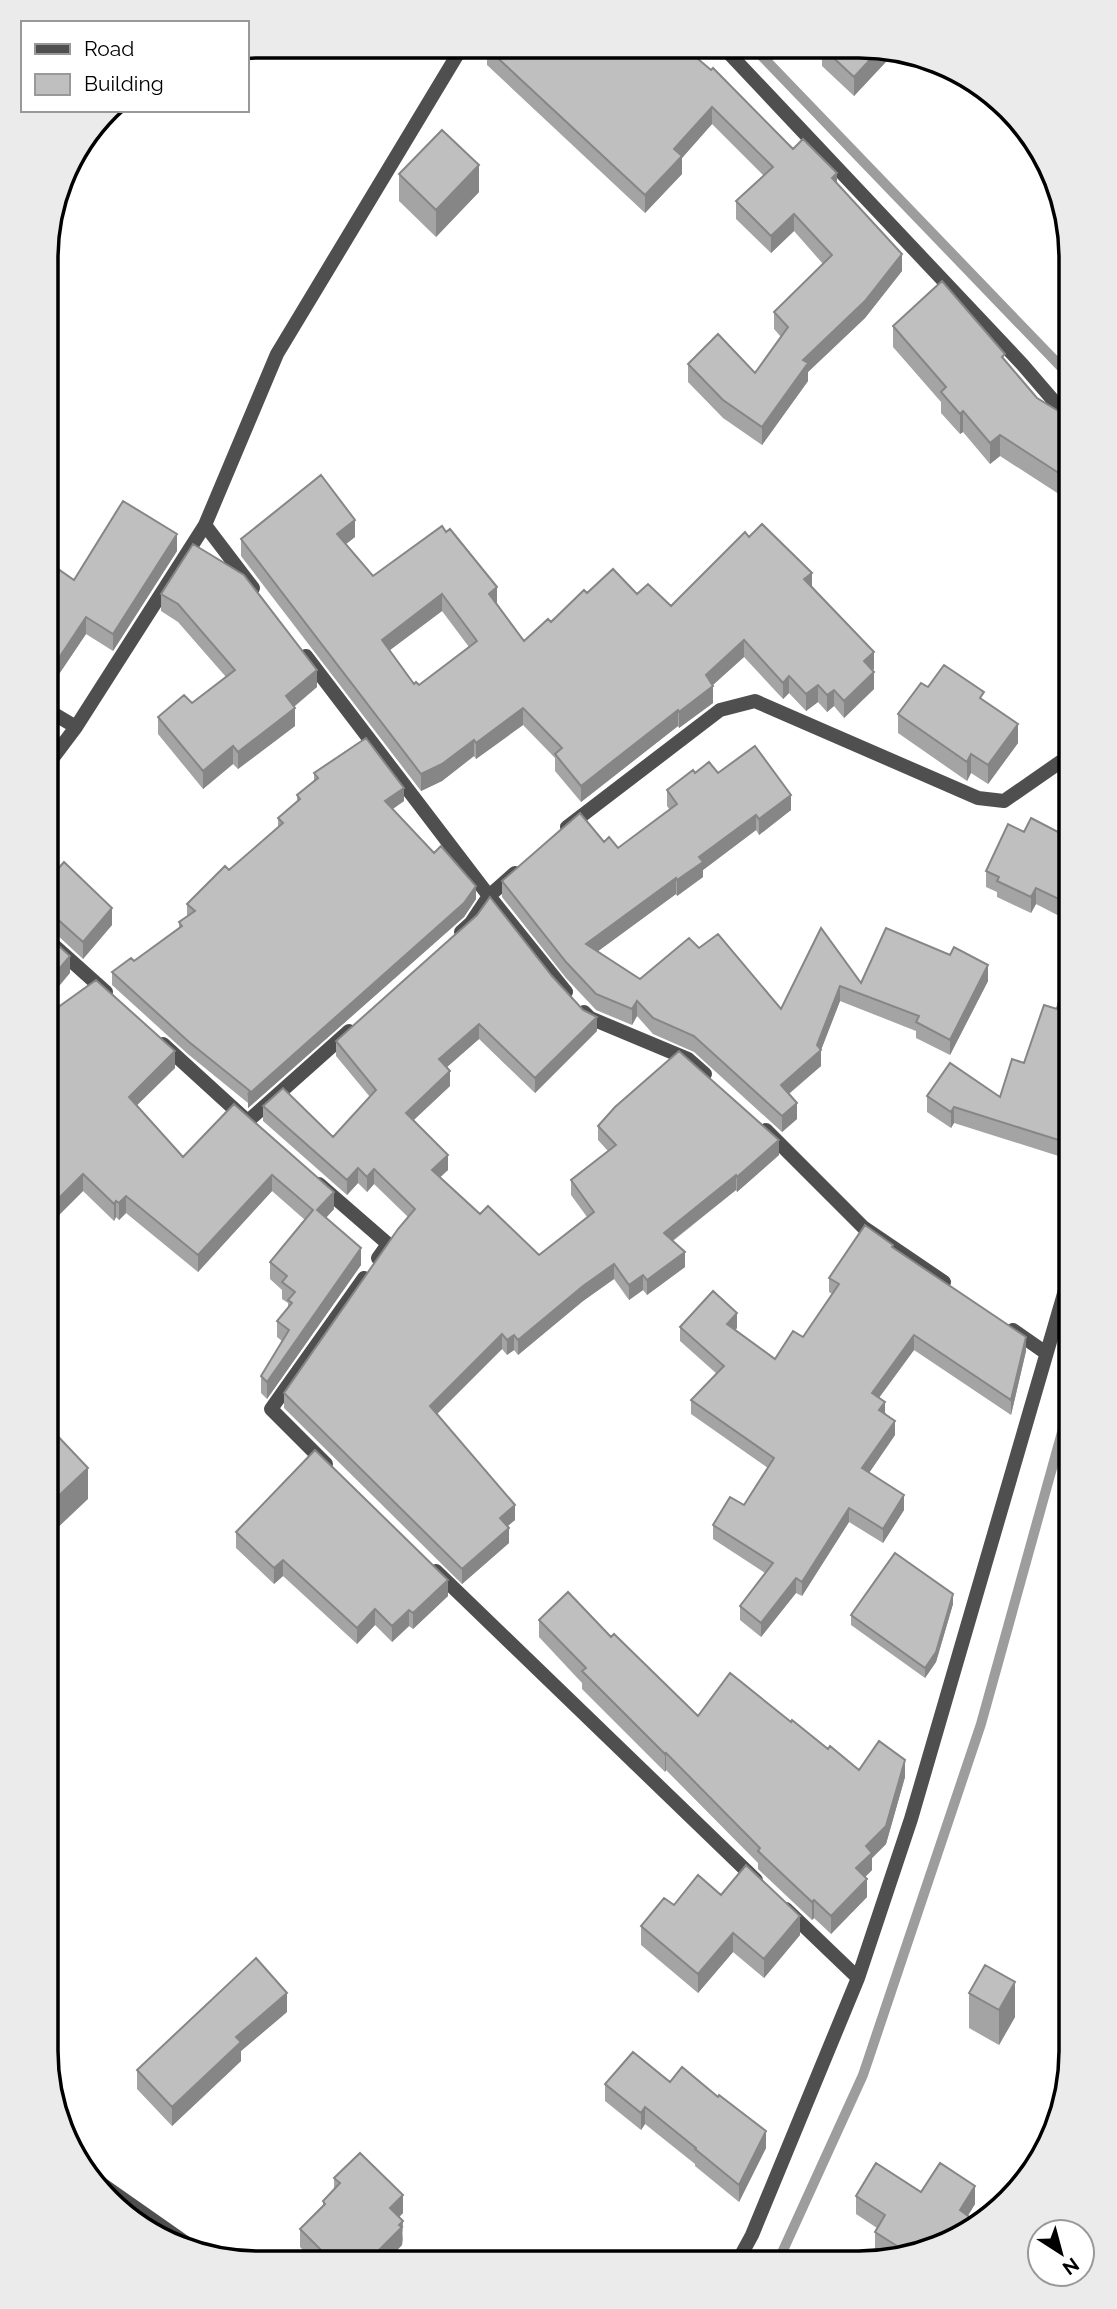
<svg xmlns="http://www.w3.org/2000/svg" width="1117" height="2309" viewBox="0 0 1117 2309" font-family="Raleway,sans-serif">
	<style>
		.lines { fill: none; stroke-linecap: round; stroke-linejoin: round }
		.stream { stroke: #9d9d9d; stroke-width: 10 }
		.minor { stroke: #4f4f4f; stroke-width: 14 }
		.wall { fill: #a4a4a4; fill-rule: evenodd }
		.shaded-wall { fill: #868686 }
		.building { fill: #bfbfbf; stroke: #868686; stroke-width: 2; fill-rule: evenodd }
		.rim { fill: none; stroke: #000; stroke-width: 3.5 }
	</style>
	<rect width="100%" height="100%" fill="#fff"/>
	<g class="lines">
		<path class="stream" d="M755 49 1065 371
			M780 2257 863 2075 981 1724 1069 1407"/>
		<path class="minor" d="M724 48 1022 364 1065 414
			M205 525 253 588
			M306 656 489 896 566 992
			M49 711 76 727
			M49 763 76 727 205 525 277 354 462 47
			M567 827 720 710 755 701 978 798 1004 801 1066 758
			M461 932 471 923 489 896 515 873
			M49 941 106 992
			M584 1012 590 1018 688 1059 705 1074
			M163 1044 243 1117
			M248 1121 349 1031
			M766 1130 863 1227 944 1282
			M319 1184 388 1244 378 1258
			M1013 1330 1046 1353
			M326 1464 271 1409 364 1278
			M436 1571 756 1880
			M786 1909 858 1978
			M83 2171 193 2248
			M740 2257 752 2235 858 1978 911 1819 1068 1280"/>
	</g>
	<path class="wall" d="M487 48H685L793 149 837 183 902 271 865 318 808 372V381L762 445 723 418 688 382V364L755 373 781 337 774 329V312L823 264 794 231 771 253 736 219V201L764 176 712 124 682 158V174L645 213 487 65Z
		M822 49H898L854 96 822 66Z
		M399 174 479 192 436 237 399 201Z
		M893 326 1005 360 1037 398 1065 415V498L1000 456 990 464 963 432 960 434 941 413V402L893 347Z
		M355 537 346 544 373 576 497 603 524 641 587 593 637 594 671 606 749 537 812 586 874 669 873 670 874 689 844 718 834 706 827 712 818 702 806 711 789 693 783 699 744 657 713 685V703L679 728 678 726 581 802 555 771V758L523 725 476 759 474 756 442 781 421 791 241 556V539ZM442 611 469 647 419 685 414 684 390 650Z
		M177 551 113 651 86 634 49 689 48 562 74 580Z
		M161 594 317 687 294 707 295 726 238 769 233 764 203 789 158 734V717L192 703 226 677 178 622 161 611Z
		M928 687 984 701 1018 743 988 784 971 773 967 781 898 733V714Z
		M314 773 404 801 393 809 476 899 464 917 248 1108V1103L189 1055 112 985V972L134 961 179 928V922L187 917V904L229 870 278 827V818L297 802V795L314 781Z
		M695 773H718L791 810 759 835 756 830 703 870V877L677 896 676 894 598 951 640 979 699 948 781 1009 821 928 861 983 988 981 950 1055 916 1038V1031L840 1001 821 1050V1066L789 1094 797 1119 782 1132 694 1052 653 1034 637 1016 632 1025 596 1010 566 978 502 897V881L604 842 618 848 670 810 667 806V790Z
		M1024 832 1066 836 1067 920 1036 904 1031 913 997 897V892L986 887V871Z
		M49 879 112 925 83 959 55 933 49 932Z
		M477 915 597 1031 535 1093 479 1039 447 1067 450 1086 414 1120 448 1170 440 1177 480 1214 539 1255 587 1217 571 1195V1180L608 1151 598 1140V1126L779 1155 737 1192 736 1190 673 1241 685 1267 647 1295 643 1290 629 1300 614 1279 583 1301 518 1355 514 1350 507 1355 502 1349 437 1414 515 1520 508 1526 509 1543 462 1584 284 1408V1393L408 1217 374 1184 367 1192 358 1183 347 1195 263 1121V1106L333 1137 370 1097 336 1056V1041Z
		M1067 971 1068 1159 954 1123 951 1128 927 1112V1096L1000 1097 1024 1063 1057 1009Z
		M50 1013 175 1068 137 1105 183 1157 234 1104 334 1209 326 1218 361 1265 267 1399 261 1393V1376L282 1341 277 1337V1321L288 1307V1303L282 1299V1290L270 1279V1262L305 1220 272 1191 198 1272 126 1213 119 1220 116 1217 114 1221 83 1191 50 1224Z
		M893 1248 1026 1351 1011 1415 914 1350 879 1398 895 1435 869 1473 904 1510 883 1543 849 1522 802 1596 796 1593 761 1637 740 1620V1606L765 1573 713 1539V1525L744 1505 768 1468 691 1414V1400L717 1374 680 1341V1327L737 1328 735 1330 775 1359 803 1337 832 1294 829 1292V1278Z
		M236 1532 448 1596 413 1629 409 1626 392 1642 375 1625 357 1644 283 1576 274 1584 236 1548Z
		M953 1604 936 1662 925 1678 851 1625V1615Z
		M539 1620 611 1637 698 1716 791 1722 859 1770 905 1777 886 1844 872 1858V1870L865 1877 867 1897 831 1934 814 1918 812 1920 758 1869V1863L666 1770 665 1772 582 1689V1683L539 1637Z
		M721 1895 800 1935 764 1978 733 1952 698 1993 641 1945V1926L674 1905Z
		M969 1993 1015 2017 999 2045 969 2028Z
		M287 2012 241 2051V2061L172 2126 137 2089V2070Z
		M670 2082 766 2148 739 2202 695 2166V2164L645 2124 641 2130 605 2101V2084Z
		M334 2178 403 2213 399 2217 403 2239 402 2245 388 2259H312L300 2247V2229L323 2206V2201L334 2189Z
		M921 2192 975 2204 968 2216 977 2228 914 2256H885L875 2250V2232L877 2228 856 2214V2196Z"/>
	<path class="shaded-wall" d="M880 49H898L854 96V77Z
		M712 107V124L682 158V174L645 213V195L674 149Z
		M479 165V192L436 237V210Z
		M837 173V191L832 178Z
		M794 214V231L771 253V236Z
		M902 254V271L865 318 808 372V381L762 445V427L803 360Z
		M963 411V432L960 434V414Z
		M1000 435V456L990 464V443Z
		M355 520V537L337 551V534Z
		M177 534V551L113 651V634Z
		M812 573V589L804 579Z
		M497 587V603L489 611V594Z
		M442 594V611L382 656V640Z
		M86 617V634L49 689V673Z
		M744 640V657L706 691 713 686V703L679 728V712L706 675Z
		M874 652V669L864 678V661Z
		M317 670V687L286 713V696Z
		M874 672V689L844 718V701Z
		M789 676V693L783 699V683Z
		M818 685V702L806 711V694Z
		M834 690V706L827 712V695Z
		M295 708V726L238 769V752Z
		M523 708V725L476 759V743Z
		M678 710V726L581 802V786Z
		M58 712V729L49 742V726Z
		M1018 724V743L988 784V765Z
		M474 740V756L442 781 421 791V774Z
		M233 746V764L203 789V771Z
		M971 754V773L967 781V762Z
		M404 788V801L385 814V801Z
		M791 795V810L759 835V819Z
		M756 815V830L703 870V877L677 896V880L699 857Z
		M676 878V894L586 960V944Z
		M476 886V899L464 917 248 1108V1095Z
		M1036 888V904L1031 913V897Z
		M112 908V925L83 959V942Z
		M70 956V973L50 997V980Z
		M988 965V981L950 1055V1040Z
		M840 986V1001L821 1050V1066L781 1100V1085L817 1045Z
		M637 1001V1016L632 1025V1009Z
		M597 1017V1031L535 1093V1078Z
		M479 1024V1039L439 1074V1059Z
		M175 1051V1068L129 1113V1097Z
		M450 1071V1086L406 1127V1113Z
		M797 1103V1119L782 1132V1116Z
		M954 1107V1123L951 1128V1112Z
		M779 1140V1155L737 1192V1177Z
		M448 1155V1170L432 1185V1170Z
		M358 1168V1183L347 1195V1180Z
		M374 1169V1184L367 1192V1177Z
		M83 1174V1191L50 1224V1207Z
		M272 1175V1191L198 1272V1255Z
		M736 1175V1190L664 1247V1233Z
		M334 1192V1209L317 1227V1210Z
		M126 1196V1213L119 1220V1203Z
		M116 1201V1217L114 1221V1204Z
		M361 1248V1265L267 1399V1382Z
		M685 1252V1267L647 1295V1280Z
		M614 1264V1279L583 1301 518 1355V1340L583 1286Z
		M643 1275V1290L629 1300V1285Z
		M737 1313V1328L727 1339V1324Z
		M502 1334V1349L430 1421V1406Z
		M514 1335V1350L507 1355V1340Z
		M914 1335V1350L872 1407V1393Z
		M1026 1337V1351L1011 1415V1400Z
		M885 1402V1416L879 1410Z
		M895 1421V1435L862 1483V1468Z
		M88 1468V1499L51 1534V1503Z
		M904 1495V1510L883 1543V1529Z
		M515 1505V1520L500 1532V1518Z
		M849 1508V1522L802 1596V1582Z
		M509 1528V1543L462 1584V1569Z
		M283 1560V1576L274 1584V1568Z
		M796 1578V1593L761 1637V1623Z
		M448 1580V1596L413 1629V1613Z
		M953 1594V1604L936 1662 925 1678V1668Z
		M375 1609V1625L357 1644V1628Z
		M409 1610V1626L392 1642V1626Z
		M666 1753V1770L665 1772V1754Z
		M905 1760V1777L886 1844 872 1858V1870L856 1886V1868Z
		M867 1879V1897L831 1934V1916Z
		M814 1900V1918L812 1920V1902Z
		M800 1916V1935L764 1978V1959Z
		M733 1933V1952L698 1993V1974Z
		M1015 1982V2017L999 2045V2010Z
		M287 1993V2012L241 2051V2061L172 2126V2107L236 2037Z
		M645 2107V2124L641 2130V2113Z
		M766 2131V2148L739 2202V2185Z
		M975 2186V2204L960 2228V2210Z
		M403 2195V2213L390 2226V2208Z
		M403 2221 402 2245 388 2259H370Z
		M927 2240V2250L919 2254V2253Z"/>
	<path class="building" d="M488 47 685 48 711 70 713 68 793 149 803 139 837 173 832 178 902 254 865 301 803 360 808 363 762 427 723 400 688 364 718 334 755 373 788 327 774 312 832 255 794 214 771 236 736 201 773 167 712 107 674 149 682 156 645 195 487 48Z
		M824 49H880L854 77Z
		M442 130 479 165 436 210 399 174Z
		M942 281 1005 354 1002 357 1037 398 1065 415V477L1000 435 990 443 963 411 960 414 941 392 946 387 893 326Z
		M321 475 355 520 337 534 373 576 442 526 446 532 450 529 497 587 489 594 524 641 548 619 551 622 584 590 587 593 613 569 637 594 648 584 671 606 745 532 749 537 762 524 812 573 804 579 874 652 864 661 874 672 844 701 834 690 827 695 818 685 806 694 789 676 783 683 744 640 706 675 713 686 679 712 678 710 581 786 555 754 562 748 523 708 476 743 474 740 442 764 421 774 241 539ZM442 594 477 641 419 685 416 682 414 684 382 640Z
		M123 501 177 534 113 634 86 617 49 673 48 562 74 580Z
		M193 544 244 575 317 670 286 696 295 708 238 752 233 746 203 771 158 717 184 695 192 703 235 670 178 604 161 594Z
		M944 665 984 692 980 698 1018 724 988 765 971 754 967 762 898 714 921 683 928 687Z
		M49 705 58 712 49 726Z
		M366 738 404 788 385 801 434 853 441 846 476 886 464 903 248 1095 250 1091 189 1042 112 972 131 958 134 961 182 926 179 922 195 911 187 904 225 866 229 870 283 823 278 818 300 799 297 795 318 778 314 773Z
		M755 746 791 795 759 819 756 815 699 857 703 862 677 880 676 878 586 944 640 979 689 938 699 948 718 934 781 1009 821 928 861 983 886 928 950 955 954 947 988 965 950 1040 916 1022 919 1016 840 986 817 1045 821 1050 781 1085 797 1103 782 1116 694 1036 653 1018 637 1001 632 1009 596 994 566 962 502 881 580 813 604 842 609 837 618 848 677 804 667 790 693 770 695 773 709 762 718 773Z
		M1031 818 1066 836 1067 903 1036 888 1031 897 997 881 999 877 986 871 1008 824 1024 832Z
		M64 862 112 908 83 942 55 917 49 916V879Z
		M490 897 552 976 583 1010 597 1017 535 1078 479 1024 439 1059 450 1071 406 1113 448 1155 432 1170 480 1214 488 1206 539 1255 594 1212 571 1180 616 1145 598 1126 615 1107 679 1051 779 1140 737 1177 736 1175 664 1233 685 1252 647 1280 643 1275 629 1285 614 1264 583 1286 518 1340 514 1335 507 1340 502 1334 430 1406 515 1505 500 1518 509 1528 462 1569 284 1393 398 1229 415 1209 374 1169 367 1177 358 1168 347 1180 263 1106 283 1088 333 1137 376 1090 336 1041 477 915Z
		M49 937 70 956 50 980Z
		M1067 971 1068 1143 954 1107 951 1112 927 1096 950 1063 1000 1097 1012 1059 1024 1063 1044 1005 1057 1009Z
		M96 980 175 1051 129 1097 183 1157 234 1104 334 1192 317 1210 361 1248 267 1382 261 1376 289 1330 277 1321 292 1303 288 1300 295 1292 282 1282 287 1276 270 1262 313 1210 272 1175 198 1255 126 1196 119 1203 116 1201 114 1204 83 1174 50 1207V1013Z
		M865 1225 893 1245 892 1247 1026 1337 1011 1400 914 1335 872 1393 885 1402 879 1410 895 1421 862 1468 904 1495 883 1529 849 1508 802 1582 796 1578 761 1623 740 1606 773 1563 713 1525 730 1497 744 1505 774 1458 691 1400 724 1366 680 1327 713 1291 737 1313 727 1324 775 1359 793 1331 803 1337 839 1284 829 1278Z
		M51 1429 88 1468 51 1503Z
		M315 1450 448 1580 413 1613 409 1610 392 1626 375 1609 357 1628 283 1560 274 1568 236 1532Z
		M895 1553 953 1594 936 1652 925 1668 851 1615Z
		M568 1592 611 1637 614 1634 698 1716 730 1673 791 1722 792 1720 828 1749 830 1746 859 1770 879 1741 905 1760 886 1826 866 1846 872 1853 856 1868 867 1879 831 1916 814 1900 812 1902 758 1851 760 1848 666 1753 665 1754 582 1671 586 1668 539 1620Z
		M746 1865 800 1916 764 1959 733 1933 698 1974 641 1926 664 1898 674 1905 698 1875 721 1895Z
		M256 1958 287 1993 236 2037 241 2042 172 2107 137 2070Z
		M985 1965 1015 1982 999 2010 969 1993Z
		M633 2052 670 2082 682 2067 718 2097 719 2095 766 2131 739 2185 695 2149 696 2148 645 2107 641 2113 605 2084Z
		M360 2153 403 2195 390 2208 403 2221 399 2225 402 2227 370 2259H330L300 2229 325 2204 323 2201 340 2183 334 2178Z
		M876 2163 921 2192 940 2163 975 2186 960 2210 980 2225 977 2228 937 2246 927 2240 919 2253H908L875 2232 885 2215 856 2196Z"/>
	<path d="M0 0H1117V2309H0ZM258 58H859A200 200 0 0 1 1059 258V2051A200 200 0 0 1 859 2251H258A200 200 0 0 1 58 2051V258A200 200 0 0 1 258 58Z" fill="#ebebeb" fill-rule="evenodd"/>
	<path class="rim" d="M258 58H859A200 200 0 0 1 1059 258V2051A200 200 0 0 1 859 2251H258A200 200 0 0 1 58 2051V258A200 200 0 0 1 258 58Z"/>
	<rect x="21" y="21" width="228" height="91" fill="#ffffff" stroke="#999999" stroke-width="2"/>
	<rect x="35" y="44" width="35" height="10" fill="#4f4f4f" stroke="#999999" stroke-width="2"/>
	<text x="84" y="56" font-size="21" fill="#000000">Road</text>
	<rect x="35" y="74" width="35" height="21" fill="#bfbfbf" stroke="#999999" stroke-width="2"/>
	<text x="84" y="91" font-size="21" fill="#000000">Building</text>
	<g transform="translate(1061 2253) rotate(144)"><circle r="33" fill="#ffffff" stroke="#999999" stroke-width="2"/>
	<path d="M0-5L12 26L0 18L-12 26Z" fill="#000000"/>
	<text y="-10" font-size="19" font-weight="bold" text-anchor="middle" fill="#000000">N</text>
	</g>
</svg>
